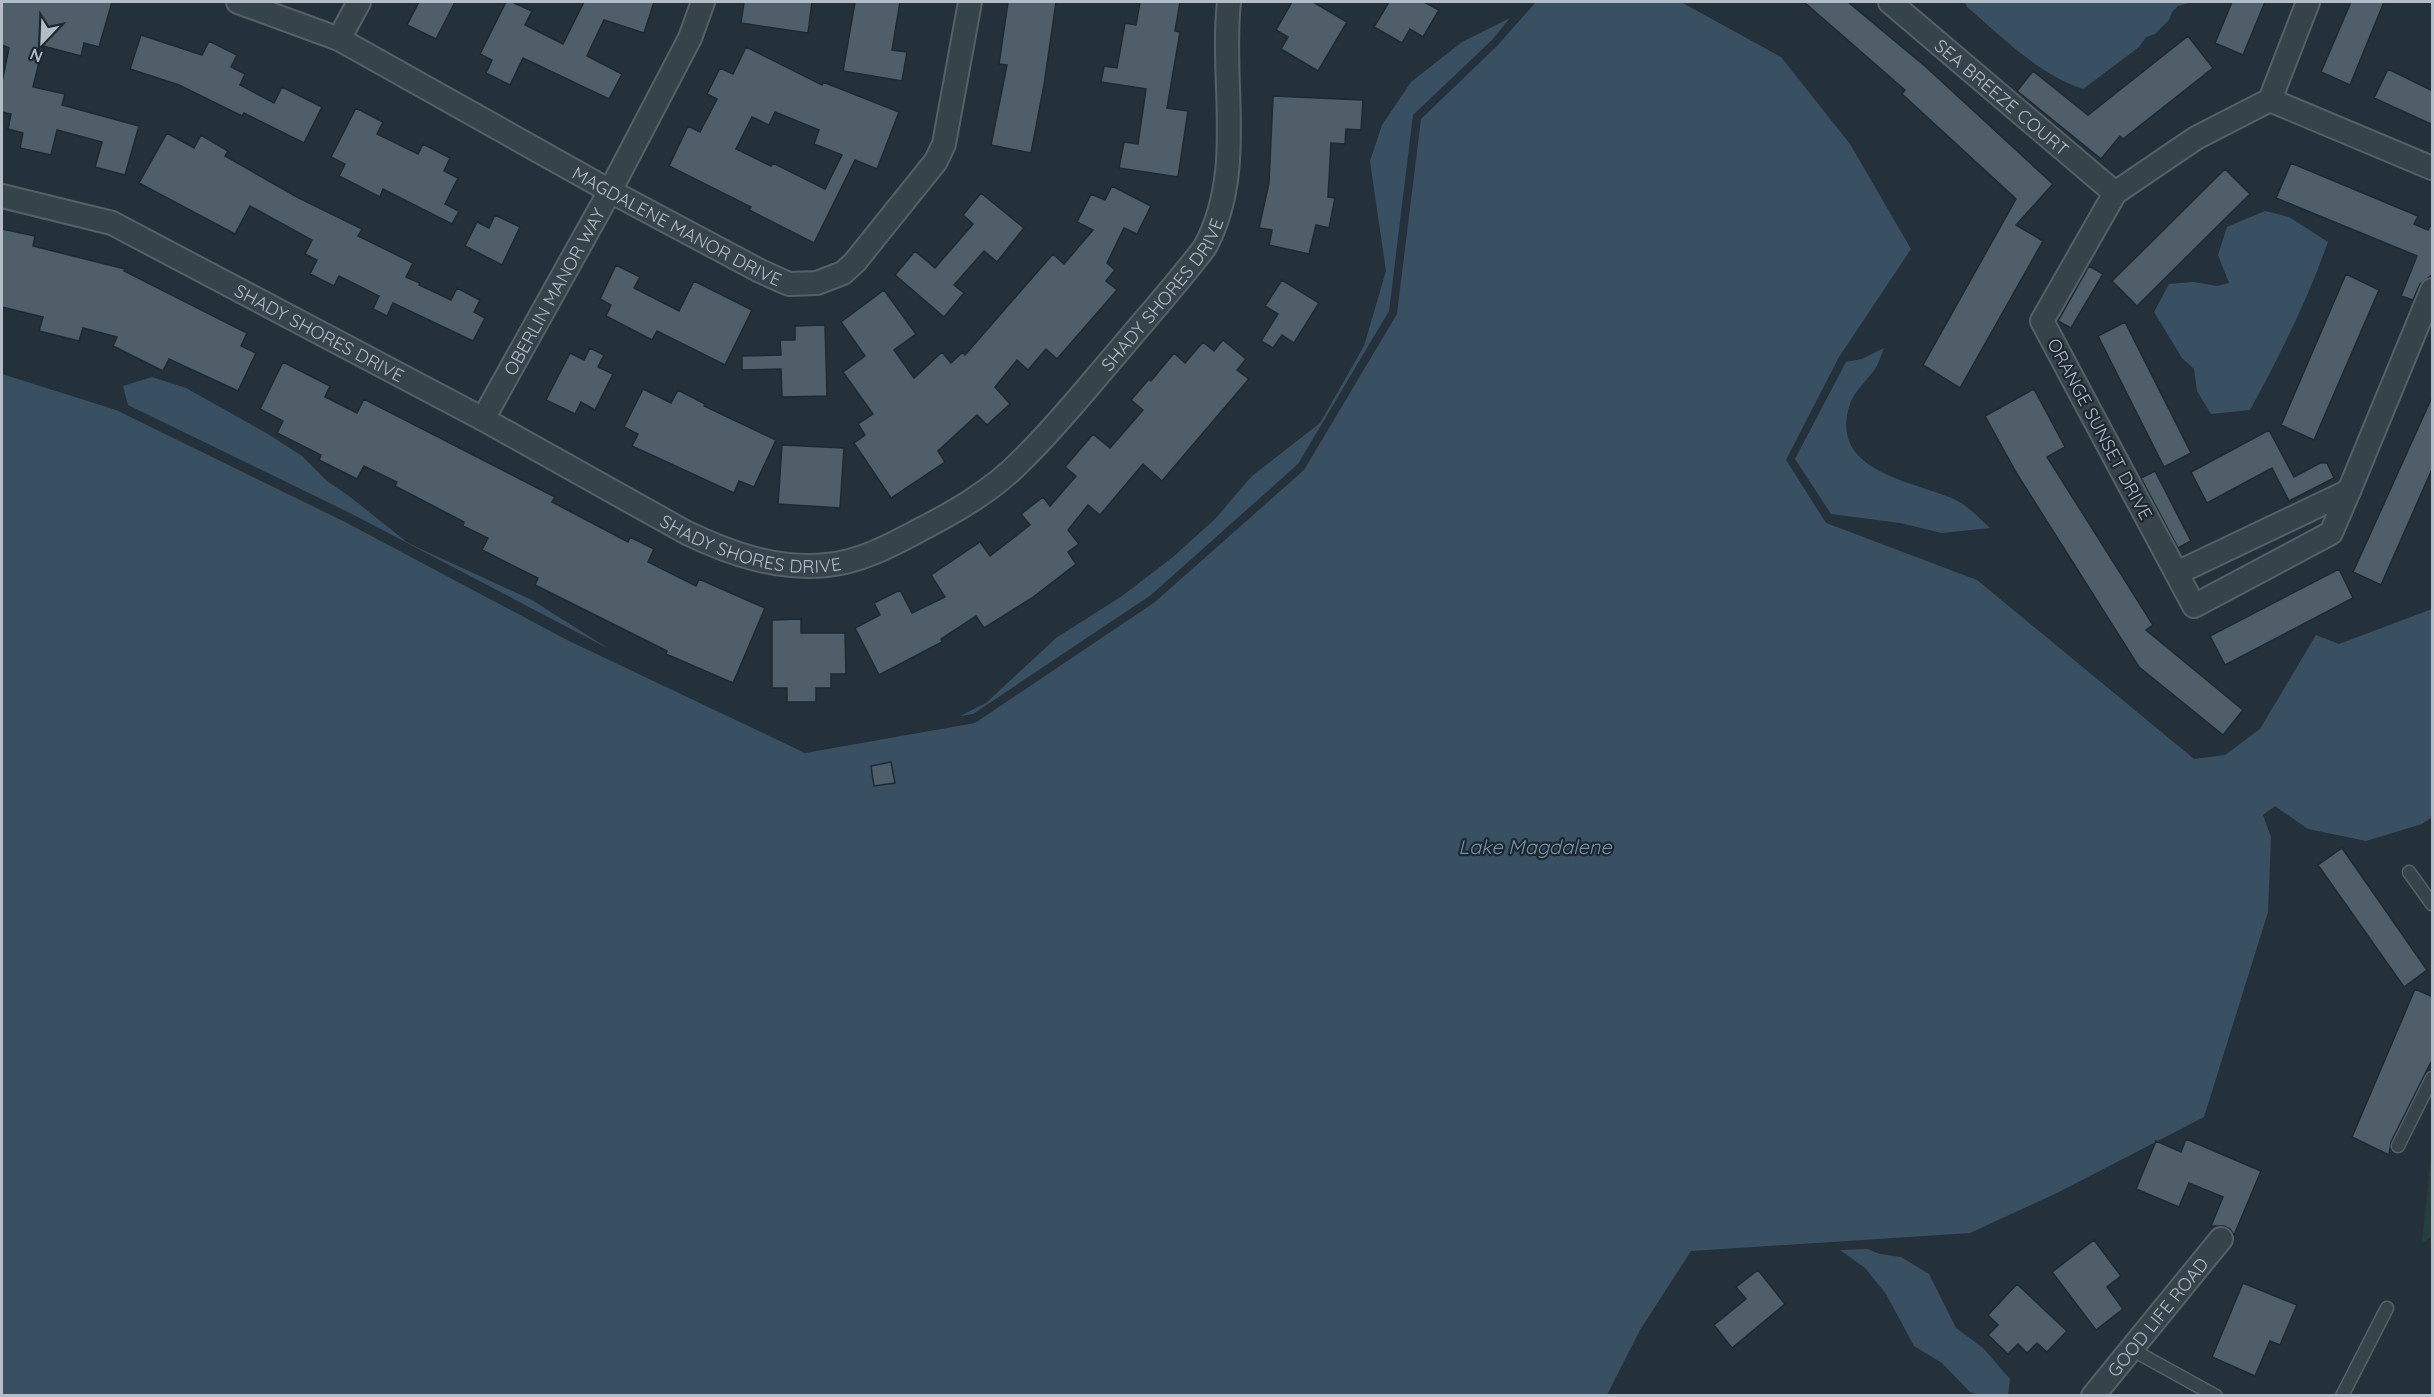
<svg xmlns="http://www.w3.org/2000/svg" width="2434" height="1397" viewBox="0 0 2434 1397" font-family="Quicksand,sans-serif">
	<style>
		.green { fill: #263e3c }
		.water { fill: #385061 }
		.building { fill: #4f5e69; stroke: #1e2932; stroke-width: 1.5; fill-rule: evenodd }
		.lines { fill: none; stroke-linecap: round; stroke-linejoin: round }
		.lane-casing { stroke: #556069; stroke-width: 15 }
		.street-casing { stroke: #556069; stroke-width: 26 }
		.lane { stroke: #37434b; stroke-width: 12 }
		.street { stroke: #37434b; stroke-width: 22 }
		.labels { text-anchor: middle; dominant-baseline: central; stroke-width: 4.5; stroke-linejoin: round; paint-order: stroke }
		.street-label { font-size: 18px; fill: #b3bdc7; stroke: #1c2730 }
		.water-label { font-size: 20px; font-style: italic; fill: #7493a9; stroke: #1c2730 }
	</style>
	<rect width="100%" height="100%" fill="#24313b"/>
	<path class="green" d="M2431 1156 2432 1236 2422 1243Z"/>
	<path class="water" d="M1536 2H1681L1781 57 1850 144 1911 249 1839 357 1786 460 1826 523 1977 580 2194 759 2225 755 2260 729 2316 635 2339 644 2432 609V817L2422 824 2366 841 2308 829 2275 806 2263 815 2271 837 2268 912 2204 1117 2059 1192 1970 1233 1691 1251 1640 1330 1607 1395H2V374L116 410 347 523 567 640 805 753 975 723 1155 602 1304 470 1397 314 1421 119 1497 46Z
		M1965 2H2193L2178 6 2172 12 2169 20 2155 34 2146 37 2139 47 2083 89C2038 74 2002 37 1967 7Z
		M1510 18 1492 40 1413 115 1389 311 1298 464 1151 595 973 714 960 716 986 703 1056 638 1122 596 1173 557 1215 519 1252 476 1320 423 1364 346 1386 271 1370 161 1382 125 1411 82 1462 42Z
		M2265 211 2289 217 2328 242C2307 301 2280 355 2250 410L2211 414 2197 391 2194 369 2182 358 2154 312 2169 284 2193 282 2217 286 2229 283 2218 255 2227 227Z
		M1884 348C1881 355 1879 363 1875 369 1866 382 1853 392 1849 407 1830 472 1913 481 1954 499 1967 505 1979 518 1990 528L1942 533 1900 523 1831 514 1795 459 1846 362 1862 359Z
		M152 377 186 388 268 434 302 456 327 481 349 496 408 543 532 600 609 649 352 514 128 405 123 386Z
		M1867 1249 1880 1254 1901 1257 1929 1274 1956 1328 1983 1348 2010 1379 2008 1395H1979L1970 1392 1942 1363 1914 1346 1886 1294 1865 1268 1840 1250Z"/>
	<path class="building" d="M2 2H112L99 47 84 43 81 56 43 46 33 87 65 94 62 105 139 126 125 175 95 167 102 142 57 130 51 155 20 148 23 133 8 129 11 114 2 112V82L9 48 2 45Z
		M419 2H455L436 39 407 25Z
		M506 2H512L532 11 525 25 563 44 584 2H654L644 33 604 20 587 56 622 74 609 99 523 58 510 85 486 73 492 60 480 54Z
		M744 2H812L808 33 741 23Z
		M855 2H900L892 50 907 52 902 81 843 71Z
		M1008 2H1056L1044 85 1031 153 991 145 1007 65 999 64Z
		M1140 2H1180L1175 31 1180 32 1167 108 1188 111 1178 177 1119 168 1124 142 1138 144 1146 89 1101 82 1104 66 1117 68 1125 23 1136 25Z
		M1292 2H1313L1347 22 1318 71 1281 49 1288 37 1276 30Z
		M1389 2H1424L1439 10 1423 37 1410 29 1402 43 1374 27Z
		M1804 2H1848L1926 67 2053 184 2016 225 2043 241 1960 388 1923 365 2016 199 1902 94 1905 90Z
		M2232 2H2265L2243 55 2215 43Z
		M2351 2H2384L2350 85 2321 72Z
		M141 35 202 55 209 41 237 55 231 67 245 74 240 85 274 103 282 87 322 107 304 143 244 113 242 116 179 85 130 69Z
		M2188 36 2213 68 2123 139 2120 136 2101 159 2017 91 2033 71 2088 115Z
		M746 47 822 85 823 82 899 112 877 169 855 160 814 243 749 210 751 207 669 166 688 126 700 132 717 99 707 94 720 68 733 74ZM775 112 819 130 814 144 842 155 825 189 773 163 771 166 736 149 752 117 769 125Z
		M2388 69 2433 91V125L2374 98Z
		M1273 96 1363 100 1361 130 1346 129 1345 144 1331 143 1328 197 1335 198 1329 228 1316 225 1309 254 1269 245 1272 230 1259 228 1269 183Z
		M356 108 383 122 377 134 418 154 423 144 450 158 444 171 458 178 445 204 459 211 452 224 383 189 380 197 339 176 345 164 331 157Z
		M167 133 194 148 201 135 228 151 225 156 297 197 362 229 358 236 413 263 406 277 420 283 419 285 451 300 457 288 480 300 474 312 485 318 473 341 393 303 387 316 373 309 379 296 339 276 334 286 310 274 317 260 305 254 312 240 250 206 235 234 139 183Z
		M2291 163 2418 216 2414 224 2428 230 2433 221V274L2420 284 2413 300 2401 296 2417 256 2276 198Z
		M2225 169 2250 194 2137 306 2112 281Z
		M1112 186 1151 206 1137 234 1124 228 1107 263 1115 270 1106 281 1117 290 1057 359 1046 349 1028 370 1017 360 995 387 1010 404 987 425 977 415 938 451 945 462 891 498 854 443 865 435 858 424 873 414 843 372 865 356 841 322 884 290 916 334 894 350 914 378 942 352 951 363 963 352 965 355 1053 254 1064 264 1093 230 1077 222 1091 194 1105 200Z
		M981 193 1024 228 997 262 984 251 954 285 964 293 944 317 895 275 915 251 935 268 973 224 963 215Z
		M495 215 520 227 502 265 465 246 477 222 489 228Z
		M2 229 35 236 33 246 125 269 124 271 247 333 241 346 256 353 238 391 169 359 163 371 113 346 117 337 83 328 79 341 39 331 43 317 2 307Z
		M616 265 640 277 634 288 679 311 694 281 752 310 725 365 657 331 652 340 606 316 611 305 600 299Z
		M2089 266 2103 274 2071 328 2058 321Z
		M2346 274 2379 290 2314 440 2281 425Z
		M1282 280 1319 303 1294 343 1282 335 1273 348 1261 341 1278 314 1265 306Z
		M2125 322 2191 453 2164 467 2098 336Z
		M825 325 827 396 782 397 781 369 742 370V356L781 355 780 340H795V326Z
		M1223 340 1246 359 1237 370 1249 379 1162 481 1143 464 1100 515 1088 505 1068 530 1079 544 1068 552 1076 564 1032 598 984 628 976 616 941 639 942 642 879 675 855 628 880 615 874 603 900 590 912 613 945 597 931 575 980 542 990 556 1030 525 1021 514 1043 497 1050 506 1076 476 1065 467 1093 434 1110 448 1143 410 1131 400 1149 379 1151 381 1174 353 1185 363 1203 342 1214 351Z
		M590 348 604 355 598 367 613 374 595 410 581 402 575 414 546 400 570 353 584 360Z
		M283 362 330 386 325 397 357 413 364 399 555 497 552 502 628 542 630 537 654 549 648 562 696 586 699 579 765 608 733 683 666 654 667 651 535 585 538 578 482 550 488 538 463 526 464 522 395 486 397 482 364 466 357 479 319 460 321 455 277 433 283 421 260 409Z
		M643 389 671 403 678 390 705 404 704 406 776 440 754 487 739 481 734 493 632 446 638 434 624 427Z
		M2034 389 2065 447 2047 457 2153 625 2146 630 2243 710 2223 735 2139 667 2017 474 1985 416Z
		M2433 395V467L2381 585 2353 572Z
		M2269 430 2294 477 2320 463H2327L2334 478 2289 501 2272 468 2207 503 2191 472Z
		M782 445 844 448 840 508 778 504Z
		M2155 471 2191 541 2178 548 2141 478Z
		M2339 569 2353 598 2225 665 2210 636Z
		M801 619V633H845L846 674H831V688H816V702H787V688H772V620Z
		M891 762 895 783 874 786 871 766Z
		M2342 848 2427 970 2404 987 2318 865Z
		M2415 989 2433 997V1058L2391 1142 2389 1155 2352 1137Z
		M2186 1139 2261 1171 2234 1235 2230 1229 2224 1226H2211L2223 1197 2189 1183 2179 1207 2136 1189 2156 1141 2181 1152Z
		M2094 1240 2121 1276 2107 1287 2123 1309 2096 1330 2052 1272Z
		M1758 1270 1785 1304 1732 1348 1714 1325 1746 1299 1736 1287Z
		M2243 1283 2297 1305 2280 1345 2270 1341 2255 1376 2212 1357Z
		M2017 1284 2067 1331 2047 1352 2037 1343 2027 1353 2018 1344 2008 1354 1988 1335 1998 1325 1988 1315Z"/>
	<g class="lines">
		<defs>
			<path id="lane" d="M2409 872 2432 904
				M2398 1146 2432 1078
				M2131 1349 2216 1396
				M2342 1396 2387 1308"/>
			<g id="street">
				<path id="s1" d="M238 2 339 39 610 191 760 271 789 284 817 283 843 273 855 262 936 161 944 144 970 2"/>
				<path id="s2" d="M1890 2 2115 193"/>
				<path d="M339 39 359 2"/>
				<path d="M2270 100 2432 168"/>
				<path id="s3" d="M2 196 112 223 483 419 687 533C731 554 777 570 827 565 859 562 888 547 916 532 953 513 992 491 1021 461 1056 427 1086 389 1118 352 1147 317 1178 283 1205 247 1246 171 1220 83 1229 2"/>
				<path id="s4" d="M483 419 610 191 690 38 703 2"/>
				<path d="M2349 491 2432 290"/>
				<path d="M2177 573 2349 491 2331 533 2194 606 2042 321 2115 193 2196 138 2270 100 2308 2"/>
				<path id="s5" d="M2093 1396 2221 1239"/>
			</g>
		</defs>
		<use href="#lane" class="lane-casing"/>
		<use href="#street" class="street-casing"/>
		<use href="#lane" class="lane"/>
		<use href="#street" class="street"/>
	</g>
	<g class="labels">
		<g class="street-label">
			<text stroke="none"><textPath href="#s2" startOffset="147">SEA BREEZE COURT</textPath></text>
			<text stroke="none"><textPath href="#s1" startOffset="494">MAGDALENE MANOR DRIVE</textPath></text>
			<text stroke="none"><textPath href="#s4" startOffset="146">OBERLIN MANOR WAY</textPath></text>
			<text stroke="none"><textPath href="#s3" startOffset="1354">SHADY SHORES DRIVE</textPath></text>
			<text stroke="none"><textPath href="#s3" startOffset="348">SHADY SHORES DRIVE</textPath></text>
			<text transform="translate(2100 429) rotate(62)">ORANGE SUNSET DRIVE</text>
			<text stroke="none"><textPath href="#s3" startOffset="832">SHADY SHORES DRIVE</textPath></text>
			<text stroke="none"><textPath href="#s5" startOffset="102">GOOD LIFE ROAD</textPath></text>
		</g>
		<g class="water-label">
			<text x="1535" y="846">Lake Magdalene</text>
		</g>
	</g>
	<rect width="2434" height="1397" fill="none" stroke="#b3bdc7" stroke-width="6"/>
	<g transform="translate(42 42) rotate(203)" stroke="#1c2730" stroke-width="4.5" paint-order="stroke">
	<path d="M0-4.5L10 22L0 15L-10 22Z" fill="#b3bdc7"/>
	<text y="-9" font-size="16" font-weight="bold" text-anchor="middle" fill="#b3bdc7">N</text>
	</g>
</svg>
